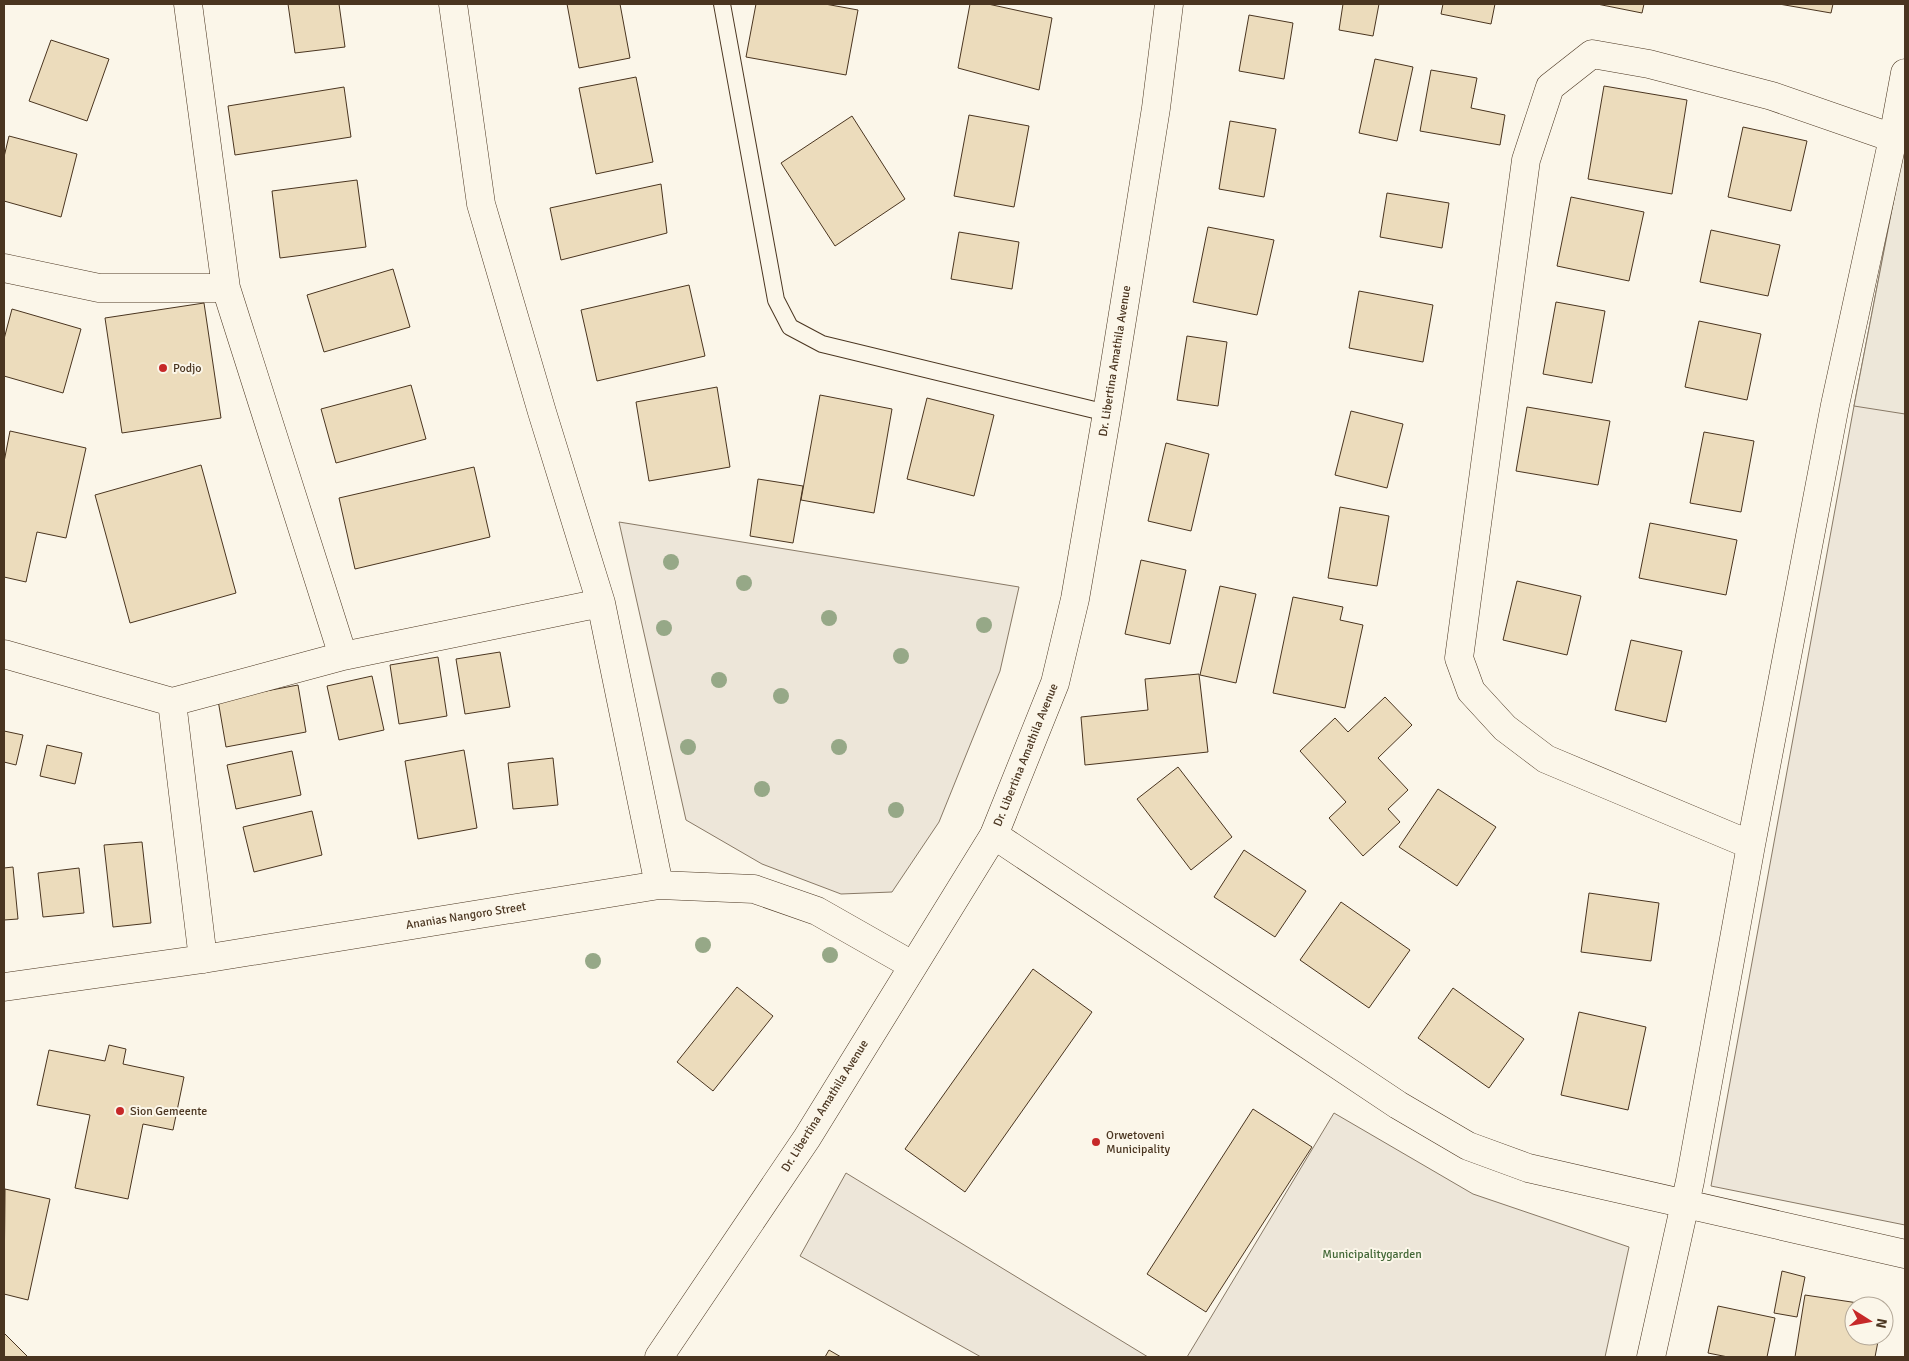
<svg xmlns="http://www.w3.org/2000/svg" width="1909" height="1361" viewBox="0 0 1909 1361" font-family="Signika,sans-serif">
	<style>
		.green { fill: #ede6d9; stroke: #887966 }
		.parking { fill: #ede7d9; stroke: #887966 }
		.building { fill: #ecdcbc; stroke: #4a3520 }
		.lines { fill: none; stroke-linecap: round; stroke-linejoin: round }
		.lane-casing { stroke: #4a3520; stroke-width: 18 }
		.street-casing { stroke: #4a3520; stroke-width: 29 }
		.secondary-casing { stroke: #4a3520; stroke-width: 29 }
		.lane { stroke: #fbf6e9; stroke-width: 16 }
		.street { stroke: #fbf6e9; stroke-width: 28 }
		.secondary { stroke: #fbf6e9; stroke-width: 28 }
		.tree { fill: #96a887 }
		.poi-dot { fill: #c62828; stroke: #fbf6e9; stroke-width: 2 }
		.labels { text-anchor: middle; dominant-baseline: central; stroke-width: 4; stroke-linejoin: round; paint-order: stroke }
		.street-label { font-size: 12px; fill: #4a3520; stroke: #fbf6e9 }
		.poi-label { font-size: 12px; fill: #4a3520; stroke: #fbf6e9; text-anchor: start }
		.park-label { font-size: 12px; fill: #436837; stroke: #fbf6e9 }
	</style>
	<rect width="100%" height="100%" fill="#fbf6e9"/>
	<path class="green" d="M1905 142V1225L1711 1186 1854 406Z
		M619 522 1019 587 1000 671 939 822 892 892 841 894 762 864 686 820Z
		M1334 1113 1473 1194 1629 1247 1605 1357H1187Z
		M846 1173 1148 1357H981L800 1256Z"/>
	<path class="parking" d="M1905 142V414L1854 406Z"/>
	<path class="building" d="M288 4H339L345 47 295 53Z
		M567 4H620L630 58 579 68Z
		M756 4H825L858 10 846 75 746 57Z
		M970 4H988L1052 18 1039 90 958 68Z
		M1343 4H1379L1373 36 1339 30Z
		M1443 4H1495L1491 24 1441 14Z
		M1597 4H1644L1642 13Z
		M1779 4H1833L1831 13Z
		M1249 15 1293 23 1284 79 1239 71Z
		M51 40 109 59 87 121 29 101Z
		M1375 59 1413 67 1397 141 1359 133Z
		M1431 70 1477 78 1471 108 1505 115 1500 145 1420 131Z
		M636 77 653 162 596 174 579 88Z
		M1604 86 1687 100 1672 194 1588 179Z
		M344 87 351 137 235 155 228 106Z
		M969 115 1029 126 1014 207 954 196Z
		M852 116 905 199 835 246 781 163Z
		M1230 121 1276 129 1264 197 1219 189Z
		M1743 127 1807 141 1791 211 1728 197Z
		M9 136 77 154 61 217 4 201V157Z
		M357 180 366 247 280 258 272 191Z
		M661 184 667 233 561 260 550 208Z
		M1387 193 1449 203 1442 248 1380 237Z
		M1571 197 1644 212 1629 281 1557 266Z
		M1208 227 1274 240 1257 315 1193 302Z
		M1711 230 1780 245 1768 296 1700 282Z
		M959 232 1019 242 1012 289 951 279Z
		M393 269 410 327 324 352 307 295Z
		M689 285 705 356 597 381 581 310Z
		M1359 291 1433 305 1423 362 1349 348Z
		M1556 302 1605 311 1592 383 1543 374Z
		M204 303 221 418 122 433 105 318Z
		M12 309 81 329 63 393 4 376V339Z
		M1699 321 1761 334 1747 400 1685 387Z
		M1187 336 1227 342 1218 406 1177 400Z
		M411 385 426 439 336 463 321 409Z
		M717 387 730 467 649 481 636 402Z
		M820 395 892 409 874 513 801 500Z
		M927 398 994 415 974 496 907 479Z
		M1527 407 1610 421 1598 485 1516 471Z
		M1351 411 1403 424 1387 488 1335 475Z
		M10 431 86 448 66 538 37 532 26 582 4 577V462Z
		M1704 432 1754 441 1741 512 1690 503Z
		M1166 443 1209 454 1191 531 1148 521Z
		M201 465 236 593 130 623 95 495Z
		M474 467 490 537 355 569 339 498Z
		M758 479 803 486 793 543 750 536Z
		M1340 507 1389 516 1377 586 1328 578Z
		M1650 523 1737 540 1726 595 1639 578Z
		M1141 560 1186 570 1170 644 1125 634Z
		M1517 581 1581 596 1567 655 1503 640Z
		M1220 586 1256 594 1236 683 1200 675Z
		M1293 597 1343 607 1340 620 1363 625 1345 708 1273 693Z
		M1631 640 1682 651 1666 722 1615 710Z
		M500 652 510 707 465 714 456 659Z
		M438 657 447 716 399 724 390 665Z
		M1199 674 1208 752 1085 765 1081 717 1148 710 1145 679Z
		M372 676 384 730 339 740 327 686Z
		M298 685 306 732 226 747 218 700Z
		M1385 697 1412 725 1378 758 1408 790 1388 809 1400 822 1363 856 1329 818 1346 802 1300 751 1335 718 1348 732Z
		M4 731 23 735 16 765 4 762Z
		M47 745 82 753 75 784 40 776Z
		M464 750 477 828 418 839 405 761Z
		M292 751 301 795 236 809 227 765Z
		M553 758 558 805 513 809 508 763Z
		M1178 767 1232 837 1191 870 1137 799Z
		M1438 789 1496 827 1457 886 1399 847Z
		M312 811 322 855 254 872 243 827Z
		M142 842 151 923 113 927 104 845Z
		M1244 850 1306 891 1275 937 1214 897Z
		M13 867 18 919 4 920V868Z
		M79 868 84 913 43 917 38 873Z
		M1589 893 1659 903 1651 961 1581 952Z
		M1341 902 1410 950 1369 1008 1300 960Z
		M1033 969 1092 1012 965 1192 905 1149Z
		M737 987 773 1016 713 1091 677 1062Z
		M1453 988 1524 1039 1489 1088 1418 1038Z
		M1579 1012 1646 1027 1628 1110 1561 1095Z
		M109 1045 126 1049 123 1064 184 1077 173 1130 143 1124 128 1199 75 1188 90 1115 37 1105 49 1050 105 1061Z
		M1253 1109 1312 1147 1206 1312 1147 1274Z
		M5 1189 50 1199 28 1300 4 1294Z
		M1782 1271 1805 1277 1797 1317 1774 1313Z
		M1805 1295 1878 1306H1854V1336H1879L1875 1357H1795Z
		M1718 1306 1775 1318 1767 1357H1728L1708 1353Z
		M4 1333 28 1357H4Z
		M829 1350 841 1357H825Z"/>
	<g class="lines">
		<defs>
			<path id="lane" d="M722 4 776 300 790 327 822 344 1107 413"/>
			<path id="street" d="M188 4 226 288 343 656
				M453 4 481 204 542 412 601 603 659 885
				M4 268 99 288H226
				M4 654 172 702 343 656 601 603
				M172 702 203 959
				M994 835 1398 1105 1468 1146 1528 1168 1905 1254
				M1751 845 1546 759 1505 728 1471 691 1459 658 1526 160 1550 87 1592 54 1649 64 1772 96 1893 138
				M4 987 203 959 659 885 754 889 817 911 912 965
				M1651 1357 1690 1181 1751 845 1835 405 1893 138 1905 73"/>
			<path id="secondary" d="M659 1357 807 1138 994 835 1055 683 1075 599 1107 413 1156 108 1169 4"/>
		</defs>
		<use href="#lane" class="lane-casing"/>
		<use href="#street" class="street-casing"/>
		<use href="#secondary" class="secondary-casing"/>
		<use href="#lane" class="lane"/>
		<use href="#street" class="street"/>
		<use href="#secondary" class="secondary"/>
	</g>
	<g class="tree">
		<circle cx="671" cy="562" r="8"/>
		<circle cx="744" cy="583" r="8"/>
		<circle cx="829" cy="618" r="8"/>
		<circle cx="984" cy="625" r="8"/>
		<circle cx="664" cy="628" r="8"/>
		<circle cx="901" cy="656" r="8"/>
		<circle cx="719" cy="680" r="8"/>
		<circle cx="781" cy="696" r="8"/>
		<circle cx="688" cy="747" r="8"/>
		<circle cx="839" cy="747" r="8"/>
		<circle cx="762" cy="789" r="8"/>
		<circle cx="896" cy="810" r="8"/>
		<circle cx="703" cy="945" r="8"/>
		<circle cx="830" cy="955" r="8"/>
		<circle cx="593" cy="961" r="8"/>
	</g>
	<g class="poi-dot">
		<circle cx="163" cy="368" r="5"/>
		<circle cx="120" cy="1111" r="5"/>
		<circle cx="1096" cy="1142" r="5"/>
	</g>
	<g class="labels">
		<g class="street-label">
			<text transform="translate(1115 361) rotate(-81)">Dr. Libertina Amathila Avenue</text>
			<text transform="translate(1026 755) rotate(-68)">Dr. Libertina Amathila Avenue</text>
			<text transform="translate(466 916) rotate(-9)">Ananias Nangoro Street</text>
			<text transform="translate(825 1106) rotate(-58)">Dr. Libertina Amathila Avenue</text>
		</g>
		<g class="poi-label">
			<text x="173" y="368">Podjo</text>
			<text x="130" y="1111">Sion Gemeente</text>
			<text x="1106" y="1135">Orwetoveni<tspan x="1106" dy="14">Municipality</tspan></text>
		</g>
		<g class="park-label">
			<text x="1372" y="1254">Municipalitygarden</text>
		</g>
	</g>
	<rect width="1909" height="1361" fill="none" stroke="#4a3520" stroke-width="10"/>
	<g transform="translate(1869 1321) rotate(101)"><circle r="24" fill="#fbf6e9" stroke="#b4a999"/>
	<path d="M0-4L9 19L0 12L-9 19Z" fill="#c62828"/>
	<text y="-8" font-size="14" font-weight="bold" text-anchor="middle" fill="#4a3520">N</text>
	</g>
</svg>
